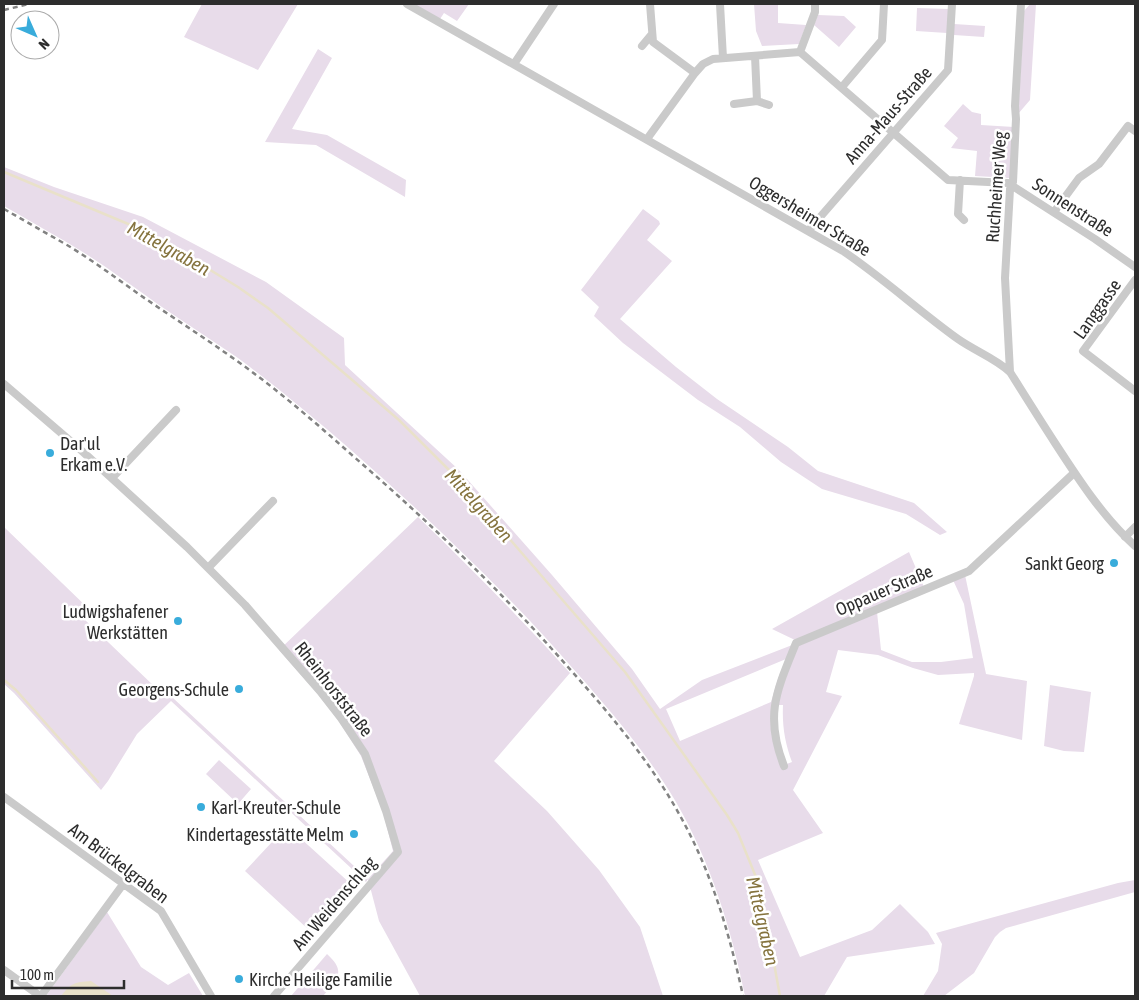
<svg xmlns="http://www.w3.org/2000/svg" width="1139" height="1000" viewBox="0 0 1139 1000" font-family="'Asap Condensed',sans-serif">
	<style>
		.green { fill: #e8dcea; fill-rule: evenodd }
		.water { fill: #e9e1c9 }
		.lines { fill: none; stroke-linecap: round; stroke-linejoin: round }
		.stream { stroke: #e9e1c9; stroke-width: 2.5 }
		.minor { stroke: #cacaca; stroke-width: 8 }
		.rail { stroke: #828282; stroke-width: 2.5; stroke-dasharray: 5 4; stroke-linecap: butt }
		.poi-dot { fill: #39acdb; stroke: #fff; stroke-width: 2 }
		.labels { text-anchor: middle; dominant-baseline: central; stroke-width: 5; stroke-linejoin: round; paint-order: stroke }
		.street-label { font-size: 18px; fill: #2d2d2d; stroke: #fff }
		.poi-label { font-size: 18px; fill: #2d2d2d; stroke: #fff; text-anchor: end }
		.water-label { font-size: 19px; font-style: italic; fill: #85733e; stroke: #fff }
	</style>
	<rect width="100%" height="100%" fill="#fff"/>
	<path class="green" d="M202 4H298L258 70 184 37Z
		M413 4H469L457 21 444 13 440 19Z
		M754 4H778V23L806 25 799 44 762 46 756 31Z
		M1030 4H1036L1030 100 1018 114 1024 11Z
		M917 8 949 9 947 33 916 31Z
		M818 15 844 16 856 27 839 47 814 25Z
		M954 24 985 26 984 37 954 35Z
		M318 49 332 58 292 129 327 135 406 180 405 197 316 145 265 142Z
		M963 104 972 112 981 114V125L1014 127 1010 178 975 176 977 151 951 148 958 138 944 126Z
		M4 167 54 187 143 217 266 282 344 338 345 365 459 470 552 575 632 669 660 709 702 680 877 612 881 650 912 662H941L973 658 964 604 953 580 965 575 986 674 1027 681 1022 740 959 724 974 676V673L938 675 913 668 878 655 838 650 826 692 842 696 793 790 823 833 758 860 800 957 872 930 900 904 928 932 935 944 847 957 824 996H745C731 928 711 863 676 802 640 741 591 689 544 636 483 570 418 509 351 450 314 418 277 387 238 358 212 340 185 323 159 305 135 288 111 270 86 254 59 237 31 222 4 206ZM786 659 778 679 771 702 680 741 666 709ZM774 705H783C782 726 785 743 792 762L784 765 779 752Z
		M643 209 659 221 660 224 647 240 672 261 620 319 676 367 717 399 788 447 818 471 914 503 947 532 940 535 906 514 822 489 781 462 740 427 698 400 623 343 594 316 599 307 581 290Z
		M418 517C470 567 521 619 570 673L494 761 547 811 599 870 640 927 663 996H420L379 921 368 879 366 882 171 701 137 734 108 781 101 790 14 693 4 684V527L91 611 84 619 156 688 159 685 368 879 393 851 383 812 361 756 338 720 317 693 279 650Z
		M909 552 924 587 795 640 772 629Z
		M1050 685 1091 692 1084 752 1064 751 1044 746Z
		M219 760 251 789 238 804 206 774Z
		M287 826 352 885 310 931 245 871Z
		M1135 880V892L1006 928 1000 932 995 937 974 973 944 996H923L938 971 942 944 936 933 1118 883Z
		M107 912 141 967 168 985 189 973 203 996H46Z
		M327 954C347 972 337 980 323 996H291Z"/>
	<path class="water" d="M91 981 113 996H61C71 983 75 982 91 981Z"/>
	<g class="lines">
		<path class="stream" d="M4 172 133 226 158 238 238 287 268 308 399 420 455 476 625 672 727 815 738 833 758 882 762 898 780 996
			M4 680 16 690 98 782"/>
		<path class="minor" d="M407 4 843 251C883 278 919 311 958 339 975 351 995 358 1010 372 1025 396 1040 420 1055 443 1079 480 1103 517 1135 546
			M650 4 653 42 695 73
			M720 4 723 58
			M642 46 652 34
			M800 52 815 12V4
			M514 64 554 4
			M842 87 882 40 884 4
			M757 101 769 105
			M734 104 757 101 755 56
			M647 139 695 73 703 64 713 59 800 52 948 180 1008 183 1095 239 1135 267
			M960 180 958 214 964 220
			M1054 212 1079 178 1099 164 1128 126 1135 131
			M808 231 948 70 952 4
			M1135 280 1083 351 1135 391
			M1010 372 1005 278 1010 189 1013 182 1016 119 1015 106 1021 4
			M4 384 82 451 187 547 245 605 320 691 341 718 365 754 386 811 398 852 274 996
			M112 478 176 410
			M1125 537 1135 527
			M208 568 273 501
			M784 766C764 715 777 690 796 643L969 571 1074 473
			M4 797 161 911 211 996
			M4 970 40 996
			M41 996 124 883"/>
		<path class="rail" d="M4 10 29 4
			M4 209C25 221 46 233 67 245 92 260 116 278 140 295 172 317 205 338 237 361 278 390 316 423 353 456 419 513 483 574 542 638 594 696 647 753 684 823 713 877 730 936 743 996"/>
	</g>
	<g class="poi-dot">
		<circle cx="50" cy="453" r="5"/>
		<circle cx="1114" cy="563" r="5"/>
		<circle cx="178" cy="621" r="5"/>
		<circle cx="239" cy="689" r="5"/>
		<circle cx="201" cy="807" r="5"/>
		<circle cx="354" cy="834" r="5"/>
		<circle cx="239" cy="979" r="5"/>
	</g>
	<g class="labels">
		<g class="street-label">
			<text transform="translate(888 115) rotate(-49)">Anna-Maus-Straße</text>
			<text transform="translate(996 187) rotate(-86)">Ruchheimer Weg</text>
			<text transform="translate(1073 207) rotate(33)">Sonnenstraße</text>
			<text transform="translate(810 216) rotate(31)">Oggersheimer Straße</text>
			<text transform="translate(1097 309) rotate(-55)">Langgasse</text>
			<text transform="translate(884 590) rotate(-23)">Oppauer Straße</text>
			<text transform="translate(334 689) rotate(52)">Rheinhorststraße</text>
			<text transform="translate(119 863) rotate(37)">Am Brückelgraben</text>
			<text transform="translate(334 903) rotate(-49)">Am Weidenschlag</text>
		</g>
		<g class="poi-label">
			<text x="60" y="443" text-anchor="start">Dar'ul<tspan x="60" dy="21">Erkam e.V.</tspan></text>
			<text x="1104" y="563">Sankt Georg</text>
			<text x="168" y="611">Ludwigshafener<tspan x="168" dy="21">Werkstätten</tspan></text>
			<text x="229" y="689">Georgens-Schule</text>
			<text x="211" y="807" text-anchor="start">Karl-Kreuter-Schule</text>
			<text x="344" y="834">Kindertagesstätte Melm</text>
			<text x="249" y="979" text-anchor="start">Kirche Heilige Familie</text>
		</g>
		<g class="water-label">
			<text transform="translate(169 248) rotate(29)">Mittelgraben</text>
			<text transform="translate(479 505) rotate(48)">Mittelgraben</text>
			<text transform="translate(763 921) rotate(77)">Mittelgraben</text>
		</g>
	</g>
	<rect width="1139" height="1000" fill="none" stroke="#2d2d2d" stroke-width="10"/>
	<g transform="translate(35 35) rotate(135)"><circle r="24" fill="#ffffff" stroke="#ababab"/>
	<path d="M0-4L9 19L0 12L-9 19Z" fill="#39acdb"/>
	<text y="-8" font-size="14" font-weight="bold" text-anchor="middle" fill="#2d2d2d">N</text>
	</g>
	<path d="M12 980v8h112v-8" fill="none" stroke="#2d2d2d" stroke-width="2.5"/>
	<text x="20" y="980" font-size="15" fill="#2d2d2d" stroke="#ffffff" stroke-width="4" paint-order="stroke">100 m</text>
</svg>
